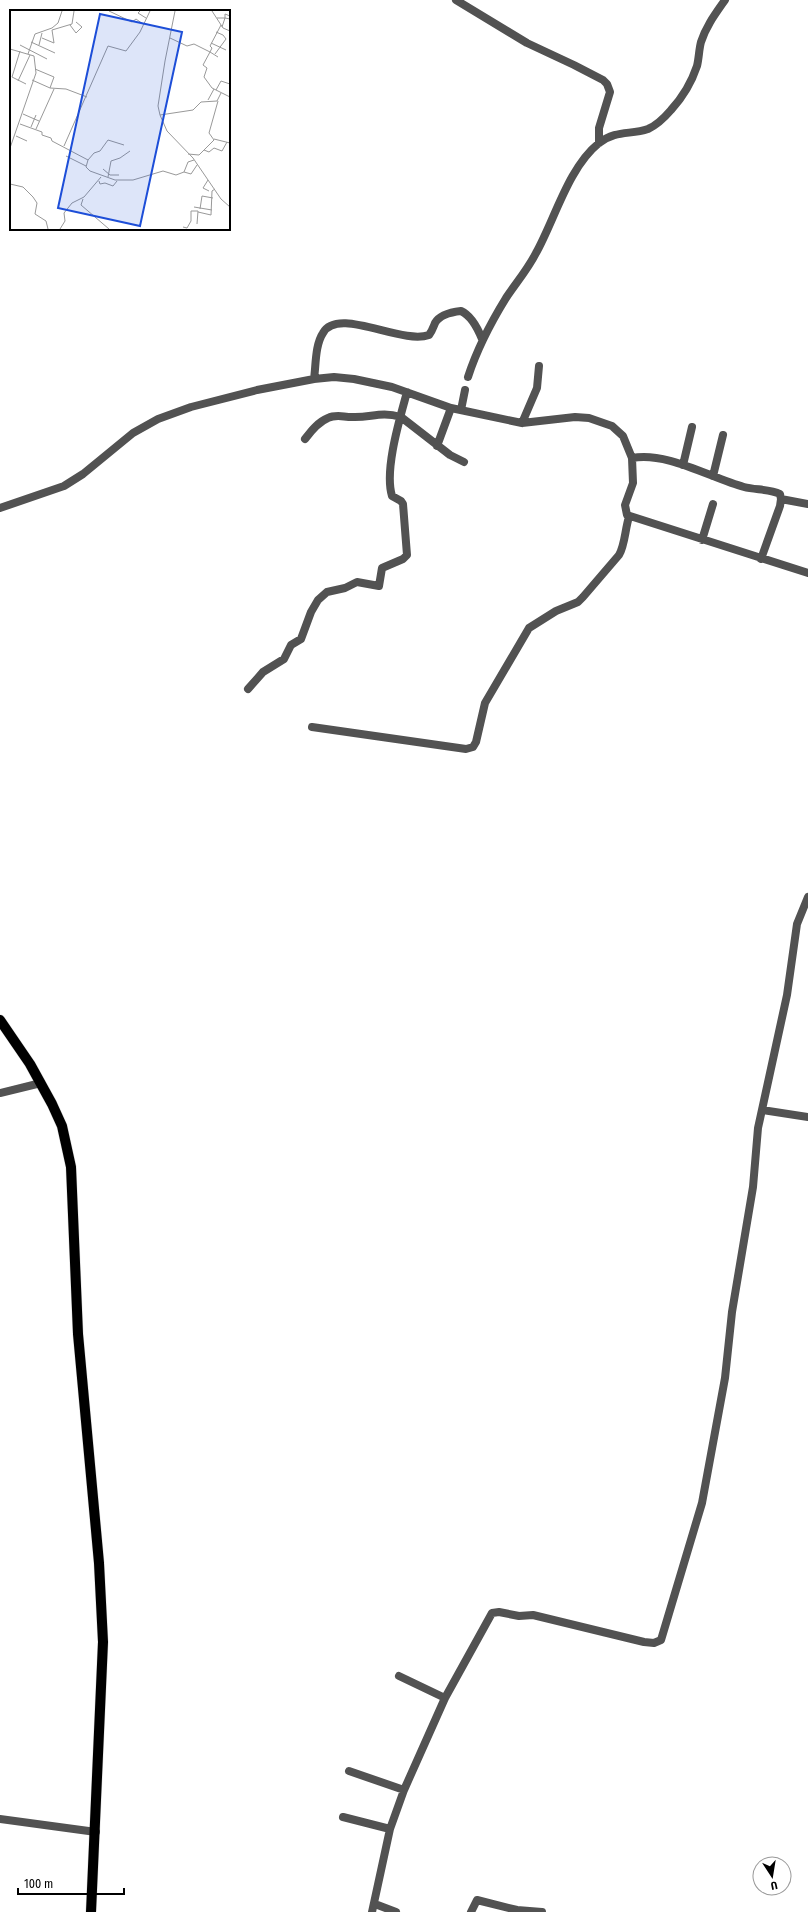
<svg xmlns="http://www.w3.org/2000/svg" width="808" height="1912" viewBox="0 0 808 1912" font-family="'Fira Sans Condensed',sans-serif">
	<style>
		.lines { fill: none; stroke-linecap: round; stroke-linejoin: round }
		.primary-casing { stroke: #dbdbdb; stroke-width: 11 }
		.minor { stroke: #525252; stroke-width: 8 }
		.primary { stroke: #000; stroke-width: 10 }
		.inset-road { fill: none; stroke: #999; stroke-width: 1 }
		.view { fill: #1d4ed8; fill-opacity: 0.15; stroke: #1d4ed8; stroke-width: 2 }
		.inset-edge { fill: none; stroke: #000; stroke-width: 2 }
	</style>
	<rect width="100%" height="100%" fill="#fff"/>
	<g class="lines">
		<defs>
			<path id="primary" d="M0 1020 30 1064 52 1104 62 1126 71 1167 78 1334 99 1563 103 1642 91 1912"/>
		</defs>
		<use href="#primary" class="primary-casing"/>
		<path class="minor" d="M456 0 527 43 574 65 603 80 607 84 610 92 599 128V143
			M468 377C477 349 490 324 506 298 516 283 528 269 536 253 555 219 568 168 599 143 616 130 630 135 648 129 657 125 665 117 671 110 682 98 692 81 697 66 699 58 699 49 701 42 706 26 716 13 725 0
			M314 379C316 365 315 345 323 333 338 306 401 345 429 335 432 331 433 328 435 323 440 314 452 312 461 311 472 316 478 329 482 339
			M461 410 465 390
			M522 423 537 388 539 366
			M305 439C311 431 318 422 328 418 336 414 343 417 352 417 371 418 380 411 401 417L450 455 464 462
			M437 446 451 408
			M632 458C666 451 711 478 744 487 755 490 770 489 780 494L781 499 780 506 761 559
			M683 465 692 427
			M713 476 723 435
			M781 499 808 504
			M0 508 64 486 83 474 133 433 158 419 191 407 257 390 314 379 334 377 354 379 392 387 451 408 522 423 575 417 589 418 612 426 623 436 632 458 633 483 625 505 627 515 808 573
			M702 540 713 504
			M248 689 263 672 284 659 291 645 301 639 311 612 318 600 327 592 345 588 357 582 379 586 382 568 403 559 407 555 403 504 401 501 392 496C384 470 400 418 407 392
			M312 727 466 749 473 747 476 742 485 703 529 628 556 611 578 602 583 597 619 555C625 545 625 529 629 517
			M0 1093 41 1083
			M762 1110 808 1117
			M399 1676 445 1698
			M349 1771 404 1790
			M343 1817 390 1829
			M0 1819 96 1832
			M375 1904 396 1912
			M372 1912 390 1829 404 1790 445 1698 492 1613 499 1612 519 1616 533 1615 644 1642 654 1643 661 1640 702 1503 725 1378 732 1312 753 1187 758 1128 787 995 797 924 808 897
			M471 1912 477 1900 517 1910 542 1912"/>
		<use href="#primary" class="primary"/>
	</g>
	<g transform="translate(10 10)">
		<rect width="220" height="220" fill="#fff"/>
		<path class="inset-road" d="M99 1 122 12 126 9 133 14M130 1 128 3 136 8M165 1 155 51 148 96 150 105 157 121 183 148 211 189 220 197M202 1 213 18 220 21M207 8H215V4L220 6M60 15 66 23 72 17 66 12M212 17 215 8 220 9M32 28 44 33 42 20 62 14 64 1M160 28 177 36 184 34 200 42 193 55 197 58 194 67 202 78 220 87M21 32 45 43M201 33 216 40M10 35 37 49M29 35 32 23M0 39 24 46 26 63 0 138M10 41 2 67 16 74M18 44 25 24 42 18 48 13 52 1M205 44 216 29 213 25 206 22M208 47 200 42 202 38 200 36 211 15M25 59 44 67 40 78M22 70 40 78 56 79 77 87M8 71 20 45M206 80 211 71 220 74M198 90 204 79M13 104 29 111M150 105 183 100 191 92 207 91 211 83M10 114 32 122V125L41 128 42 131 78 150 76 157 80 161 105 170H123L153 161 166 165 174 162 181 164 187 155M21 117 26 105M26 119 44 79M6 126 17 131M204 129 220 133M54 136 98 36 116 41 130 22 140 1M194 140 199 142 204 138 212 141 217 132M178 144 189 145 204 130 199 123 208 91M56 146 76 156M78 150 84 143 90 141 98 130 114 135M93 159 100 165H109M174 162 178 152 184 150M98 167 101 151 110 148 120 141M198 170 193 178 199 181M89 171 90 174 95 173 103 176 107 171M0 174 13 177 23 187 27 193 25 204 36 211 38 219M73 189 71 195 99 219M184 197 202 200M190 199 192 186 203 188M188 202 201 205 202 181 205 179M187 214 188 201M173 217 177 218 181 211V201H188M50 219 55 211 54 203 62 193 74 187 91 167"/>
		<path class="view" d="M90 4 172 22 130 216 48 198Z"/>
		<rect width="220" height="220" class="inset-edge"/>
	</g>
	<g transform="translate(772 1876) rotate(168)"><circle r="19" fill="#ffffff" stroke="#999999"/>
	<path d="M0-3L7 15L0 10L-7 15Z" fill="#000000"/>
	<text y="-6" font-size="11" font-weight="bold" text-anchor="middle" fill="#000000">U</text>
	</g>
	<path d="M18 1888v6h106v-6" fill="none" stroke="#000000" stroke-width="2"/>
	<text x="24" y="1888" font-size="12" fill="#000000" stroke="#ffffff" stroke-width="3" paint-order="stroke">100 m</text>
</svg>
